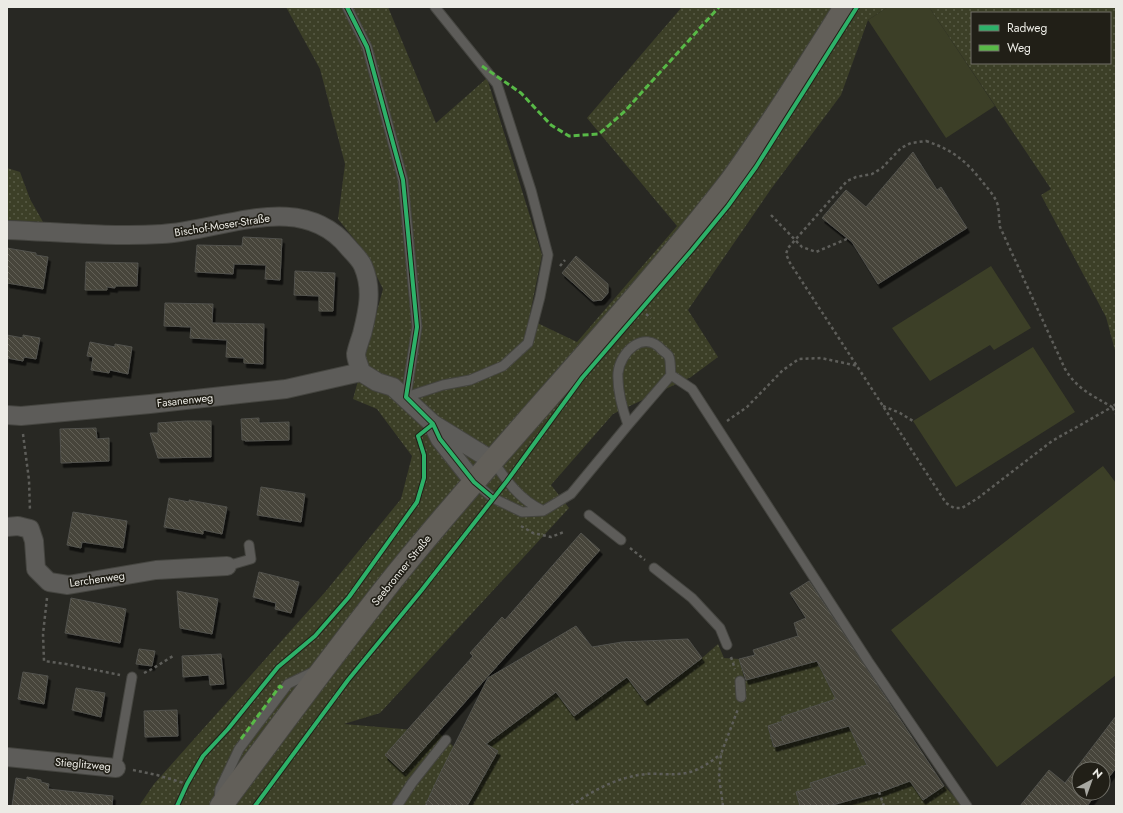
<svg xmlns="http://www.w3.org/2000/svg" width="1123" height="813" viewBox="0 0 1123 813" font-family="Jost,sans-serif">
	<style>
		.green { fill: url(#green-dots); fill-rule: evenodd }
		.pitch { fill: #3c3f27 }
		.building { fill: url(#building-back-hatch); stroke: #52524d; filter: url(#shadow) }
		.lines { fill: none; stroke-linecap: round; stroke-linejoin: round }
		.lane-casing { stroke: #454540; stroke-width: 11 }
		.street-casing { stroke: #454540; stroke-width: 20 }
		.secondary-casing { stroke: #454540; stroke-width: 24 }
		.path { stroke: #5e5e5a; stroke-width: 2.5; stroke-dasharray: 3 3; stroke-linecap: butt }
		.lane { stroke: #5d5c59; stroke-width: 9 }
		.street { stroke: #5d5c59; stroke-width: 18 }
		.secondary { stroke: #625f59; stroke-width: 22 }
		.quiet { stroke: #58b947; stroke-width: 3; stroke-dasharray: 6 3; stroke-linecap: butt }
		.cycleway-casing { stroke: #211f17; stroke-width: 6 }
		.cycleway { stroke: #2db169; stroke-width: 4 }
		.labels { text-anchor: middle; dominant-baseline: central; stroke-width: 3.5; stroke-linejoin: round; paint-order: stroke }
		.street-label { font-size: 11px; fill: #ecebe5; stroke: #211f17 }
	</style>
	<defs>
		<pattern id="green-dots" width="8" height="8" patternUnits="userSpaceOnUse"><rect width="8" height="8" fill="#3c3f27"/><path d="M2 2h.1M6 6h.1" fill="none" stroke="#585b46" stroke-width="1.8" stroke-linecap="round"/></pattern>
		<pattern id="building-back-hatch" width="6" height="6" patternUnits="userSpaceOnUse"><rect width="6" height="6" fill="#47453a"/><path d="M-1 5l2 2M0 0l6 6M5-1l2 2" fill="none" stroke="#626056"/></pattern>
		<filter id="shadow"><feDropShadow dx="2.5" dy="4.5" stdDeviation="0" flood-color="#0009"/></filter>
	</defs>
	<rect width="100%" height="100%" fill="#282823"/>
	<path class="green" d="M286 7H388L436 123 487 78 542 255 529 319 577 342 677 226 587 118 682 7H888L868 20 841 95 771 189 688 310 718 357 691 377 613 414 551 485 569 508 380 713 344 724 438 732 454 747 438 778 425 806H139L154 784 326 591 401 499 412 456 377 409 353 399 383 289 364 251 338 219 345 164 320 69Z
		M929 7H1116V354L1106 317 1041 195 1051 189ZM972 13H1110V63H972Z
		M7 168 20 172 30 199 43 222 7 220Z
		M718 644 724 658 739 659 745 681 817 661 836 699 781 717 783 721 768 726 773 747 849 726 867 765 810 783 812 788 796 792 800 806H467L483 743 503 731 559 690V696L574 716 629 675 645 700 702 658Z
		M911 780 923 800 944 786 964 806H829L881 791Z"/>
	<path class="pitch" d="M888 7H929L995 106 946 138 868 20Z
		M991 266 1031 328 994 350 990 345 930 381 892 328Z
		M1033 347 1075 412 956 487 913 421Z
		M1103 466 1116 483V675L997 767 891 630Z"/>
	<path class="building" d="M913 152 937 190 941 187 967 228 878 284 852 242 822 218 846 190 866 207Z
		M243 237 282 239 280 280 265 279 266 265 234 264 233 274 195 272 197 245 242 246Z
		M7 248 36 253V255L48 257 43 289 7 283Z
		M576 256 608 284V293L602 300 593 301 562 273Z
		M86 262 138 263 137 286H115V288L107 287V290H85Z
		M295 271 335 273 333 311H319V296L294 295Z
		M165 303 213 304 212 323 264 324 263 364 244 363V358L226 357 227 340 190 338 191 327 164 326Z
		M7 335 23 338V335L40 338 36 359 24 357 23 361 7 358Z
		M90 342 115 347V344L132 347 128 374 110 370 109 373 91 370 93 357 87 356Z
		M259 418V423L289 422V440L245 441V440H242L241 419Z
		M186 421H211V457L158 458 150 433H158V423Z
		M96 428 97 439 109 438V461L61 463 60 429Z
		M261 487 305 494 301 522 257 515Z
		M169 498 189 502V500L227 507 222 534 203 530V534L164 527Z
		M73 512 127 521 123 548 82 542 81 548 67 545Z
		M581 533 600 550 403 772 385 755 473 656 470 653 502 617 505 620Z
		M259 572 299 582 291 613 275 609 276 603 253 597Z
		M809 581 944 786 923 800 910 781 883 791 829 806H800L796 792 812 788 810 783 867 765 849 726 774 747 768 726 783 721 781 717 836 699 817 661 746 680 739 659 755 655 753 650 798 636 794 623 806 618 790 593Z
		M177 591 218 599 212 634 180 628Z
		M71 598 126 609 120 643 65 633Z
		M576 626 592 647 622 642 688 639 702 658 645 701 627 677 574 716 556 692 486 744 498 751 467 806H425L438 778 488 678Z
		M139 649 155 651 152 666 136 664Z
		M221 654 224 684 210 685 209 675 183 677 182 656Z
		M23 672 48 676 44 704 18 699Z
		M76 688 105 693 101 717 72 710Z
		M177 710 178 736 145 737 144 711Z
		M1116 716V768L1103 785V769H1079V793H1097L1087 806H1020L1049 770 1065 783Z
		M27 777 41 780V782L49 784 48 789 113 796 112 806H12L16 778 27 780Z"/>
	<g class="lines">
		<defs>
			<path id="lane" d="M347 7 367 47 403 180 417 327 406 397 443 385 470 380 503 366 528 343 540 297 548 255 531 190 497 84 435 7
				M671 375 692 389 868 661 967 806
				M493 461C506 480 520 500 542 510
				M474 482 493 498 522 512 543 511 571 494 628 425 671 375C670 370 671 361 669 357 668 354 664 352 662 350 644 329 620 352 618 373 617 391 622 408 628 425
				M589 515 621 540
				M227 566 251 559 249 545
				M654 568 692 598 720 628 727 645
				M740 681 741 697
				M116 768 132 677
				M219 800 220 789 239 749 288 684 315 671
				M397 806 412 783 446 740"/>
			<path id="street" d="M7 230C59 232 109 237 162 234 222 231 301 189 348 247 353 253 360 259 363 266 373 289 368 310 362 334 360 340 357 348 356 354 356 360 360 367 361 372L377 382 393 387 433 424 493 461
				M7 415 21 416 150 404 286 389 361 372
				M434 427 440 439 474 482
				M7 527 18 526 30 529 34 541 36 569 49 582 68 585 156 570 227 566
				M7 757 116 768"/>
			<path id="secondary" d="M221 806C280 727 338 647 400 570 507 438 626 316 730 182 744 163 757 143 771 123 796 85 821 46 845 7"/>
		</defs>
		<use href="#lane" class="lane-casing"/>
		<use href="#street" class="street-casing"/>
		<use href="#secondary" class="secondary-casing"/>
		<path class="path" d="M926 141C955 151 966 161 985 185 990 191 996 198 998 206 999 213 999 220 1000 227L1065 369C1078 390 1092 395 1112 407L1052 441 978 498 962 508H954L946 503 790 263 786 254 788 248 847 181 856 177 872 174 882 168 901 148 911 143Z
			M771 215 802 247 816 252 849 238
			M560 266 565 260
			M646 314 651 318
			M1116 404 1112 407 1116 414
			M883 406 900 413 913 421
			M727 421 747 407 783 370 799 359 821 358 858 366
			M23 434 29 480 30 511
			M521 526 533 533 551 537 564 532
			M630 548 645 560
			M47 598 43 634 44 661 66 664 120 675
			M731 657 735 669
			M144 673 152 669 173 656
			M133 770 157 775 187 784
			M879 792 884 806
			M571 806C593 790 618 777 646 774 656 773 667 775 677 774 694 774 708 764 721 754
			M723 806 719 777 721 754 738 709"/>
		<use href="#lane" class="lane"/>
		<use href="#street" class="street"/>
		<use href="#secondary" class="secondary"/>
		<path class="quiet" d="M482 66 521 93 551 125 569 136 599 134 625 111 719 7
			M241 739 280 686 284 689"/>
		<defs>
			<path id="cycleway" d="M347 7 367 47 403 180 417 327 406 397 433 424 440 439 474 482 493 498
				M177 806 187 784 203 756 228 729 278 667 315 636 349 597 417 502 424 478V455L418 436 433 424
				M255 806 348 680 421 591 507 481 582 378 692 250 728 206 756 167 857 7"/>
		</defs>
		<use href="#cycleway" class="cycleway-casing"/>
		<use href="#cycleway" class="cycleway"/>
	</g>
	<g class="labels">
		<g class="street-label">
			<text transform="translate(222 225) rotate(-9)">Bischof-Moser-Straße</text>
			<text transform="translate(185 400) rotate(-6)">Fasanenweg</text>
			<text transform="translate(401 570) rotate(-51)">Seebronner Straße</text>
			<text transform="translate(97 579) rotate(-8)">Lerchenweg</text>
			<text transform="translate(83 764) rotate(5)">Stieglitzweg</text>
		</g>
	</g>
	<rect width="1123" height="813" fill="none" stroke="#ecebe5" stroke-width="16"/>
	<rect x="971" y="12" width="140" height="52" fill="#211f17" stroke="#727169"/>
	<rect x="979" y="25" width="20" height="6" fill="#2db169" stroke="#727169"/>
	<text x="1007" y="32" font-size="12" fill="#ecebe5">Radweg</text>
	<rect x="979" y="45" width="20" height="6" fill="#58b947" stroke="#727169"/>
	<text x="1007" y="52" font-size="12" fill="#ecebe5">Weg</text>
	<g transform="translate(1091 781) rotate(41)"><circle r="19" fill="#211f17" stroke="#727169"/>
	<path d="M0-3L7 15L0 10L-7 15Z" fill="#a7a7a1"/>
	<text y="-6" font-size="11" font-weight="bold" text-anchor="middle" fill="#ecebe5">N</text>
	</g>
</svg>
